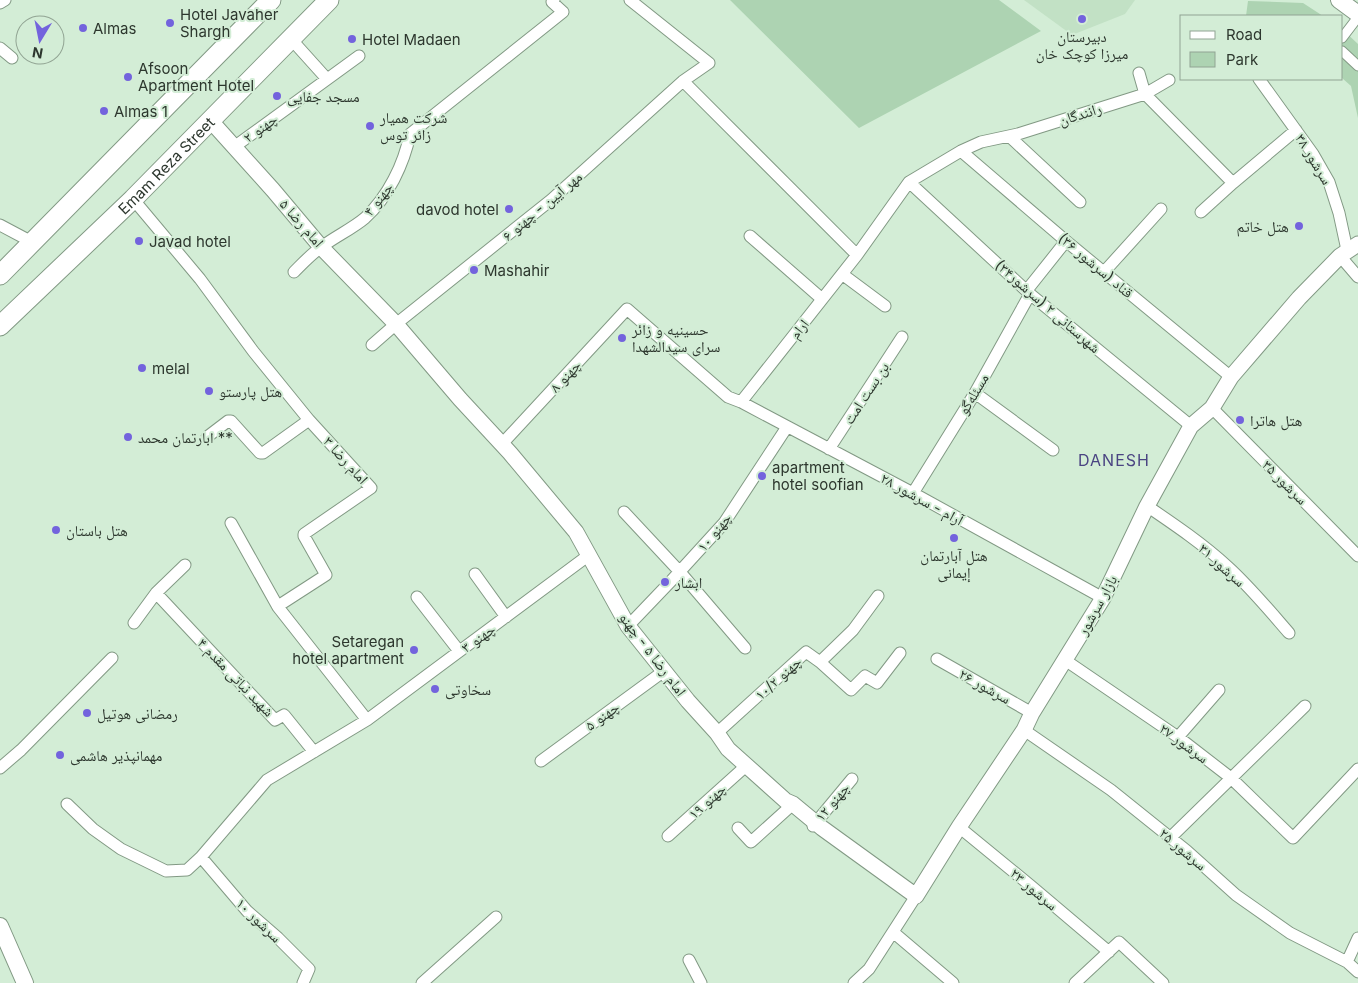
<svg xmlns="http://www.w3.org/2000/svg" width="1358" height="983" viewBox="0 0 1358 983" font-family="Inter,'Noto Naskh Arabic',sans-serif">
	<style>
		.built { fill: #c2e1c5 }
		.green { fill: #add3b2 }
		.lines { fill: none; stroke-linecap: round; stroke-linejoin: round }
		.pedestrian-casing { stroke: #829984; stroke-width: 11 }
		.minor-casing { stroke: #829984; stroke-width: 13 }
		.tertiary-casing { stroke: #829984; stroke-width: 17 }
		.secondary-casing { stroke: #829984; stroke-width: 18 }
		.primary-casing { stroke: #829984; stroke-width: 21 }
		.pedestrian { stroke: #fff; stroke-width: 9 }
		.minor { stroke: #fff; stroke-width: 11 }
		.tertiary { stroke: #fff; stroke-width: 15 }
		.secondary { stroke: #fff; stroke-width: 16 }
		.primary { stroke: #fff; stroke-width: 19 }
		.poi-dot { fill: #7363dd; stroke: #d3edd6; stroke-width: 2 }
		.labels { text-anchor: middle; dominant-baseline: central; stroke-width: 4; stroke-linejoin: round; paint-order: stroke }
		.poi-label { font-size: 15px; fill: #2d372e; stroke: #d3edd6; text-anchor: start }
		.street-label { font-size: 15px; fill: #2d372e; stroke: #d3edd6 }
		.neighbourhood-label { font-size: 16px; letter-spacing: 1px; fill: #4a4482; stroke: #d3edd6 }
	</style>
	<rect width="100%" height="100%" fill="#d3edd6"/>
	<path class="built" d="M1024 0H1135L1125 14 1072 35Z"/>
	<path class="green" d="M730 0H999L1041 31 859 128Z
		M1248 1 1303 3 1323 16H1246Z
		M1342 29 1358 44V118L1351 86 1342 78Z"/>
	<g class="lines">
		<defs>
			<path id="pedestrian" d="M1342 38 1358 17
				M1342 51 1358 66"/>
			<path id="minor" d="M0 3 5 0
				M291 39 327 79
				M0 48 12 58
				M1139 73 1145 94 1233 183
				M1259 79 1313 154 1329 182 1339 213 1347 250
				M683 81 857 255
				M1009 136 1080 202
				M234 147 359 56
				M961 151 1066 241 1231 377
				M909 182 1030 294 1191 426
				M133 199 200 279 253 351 309 420 371 488 304 534V536L326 575 278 606
				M1201 212 1233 183 1296 130
				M0 225 32 242
				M750 236 822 299
				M1340 256 1358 277
				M294 272C303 263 312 253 323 246 336 236 352 229 365 218 388 197 404 164 410 134L563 12 552 2 554 0
				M1104 272 1161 209
				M842 274 885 306
				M1027 290 1066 241
				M372 345 396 324 551 200 683 81 709 63 630 0
				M975 393 1053 450
				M741 402 857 255 909 182 961 151 981 142 1018 134 1145 94 1169 80
				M1212 408 1358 556
				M207 437 228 421H231L260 453H263L309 420
				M502 444 627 309 728 397 741 402 913 493 1103 598
				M829 449 902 337
				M913 493 975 393 1030 294
				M1147 506C1175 525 1203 544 1228 567 1250 587 1269 610 1289 633
				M624 512 680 572 745 648
				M231 523 278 607 367 720
				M475 574 506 617
				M156 593 275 720 284 715 285 716 314 752
				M417 597 459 651
				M134 623 156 593 185 565
				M628 626 672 580 724 523 787 427
				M937 659 1032 713
				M1065 660 1178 737 1231 778 1293 838 1358 769
				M820 662 851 690 865 676 877 683 900 653
				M1024 730 1111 790 1187 851 1236 895 1290 933 1347 962 1358 972
				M717 733 806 652 820 662 853 630 878 596
				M1178 737 1219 690
				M541 761 664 671
				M0 768 21 750 112 658
				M67 804 93 829 121 849 166 871 187 870 201 857 267 780 367 720 589 555
				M813 826 852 779
				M959 827 1031 886 1109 952
				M738 828 751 842 793 804
				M668 836 746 766
				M1170 838 1305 706
				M201 857 247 911 278 938 309 969 303 983
				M893 932 953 983
				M689 960 701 983
				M1347 962 1358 938
				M422 983 496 917
				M854 983 869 969 916 896
				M1075 983 1119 942 1163 983"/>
			<path id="tertiary" d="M210 120 273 190 321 247 396 324 460 399 510 453 576 532 628 626 688 701 717 733 728 749 786 801 793 804 822 828 916 896 959 827 1024 730 1032 713 1103 598 1147 506 1191 426 1212 408 1231 377 1299 298 1340 256 1358 244"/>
			<path id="secondary" d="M1339 0 1358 14
				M0 926 25 983"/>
			<g id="primary">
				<path d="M0 275 271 0"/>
				<path id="s1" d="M0 326 133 199 329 0"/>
			</g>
		</defs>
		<use href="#pedestrian" class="pedestrian-casing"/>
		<use href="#minor" class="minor-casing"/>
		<use href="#tertiary" class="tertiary-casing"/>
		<use href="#secondary" class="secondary-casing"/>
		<use href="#primary" class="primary-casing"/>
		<use href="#pedestrian" class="pedestrian"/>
		<use href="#minor" class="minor"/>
		<use href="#tertiary" class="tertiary"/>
		<use href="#secondary" class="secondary"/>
		<use href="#primary" class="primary"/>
	</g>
	<g class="poi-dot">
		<circle cx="1082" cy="19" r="5"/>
		<circle cx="170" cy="23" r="5"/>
		<circle cx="83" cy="28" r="5"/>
		<circle cx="352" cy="39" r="5"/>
		<circle cx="128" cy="77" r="5"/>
		<circle cx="277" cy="96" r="5"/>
		<circle cx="104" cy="111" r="5"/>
		<circle cx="370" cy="126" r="5"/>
		<circle cx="509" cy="209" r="5"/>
		<circle cx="1299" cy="226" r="5"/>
		<circle cx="139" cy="241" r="5"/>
		<circle cx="474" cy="270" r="5"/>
		<circle cx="622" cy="338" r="5"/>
		<circle cx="142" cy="368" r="5"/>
		<circle cx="209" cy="391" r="5"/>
		<circle cx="1240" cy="420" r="5"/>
		<circle cx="128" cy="437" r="5"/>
		<circle cx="762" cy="476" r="5"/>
		<circle cx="56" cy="530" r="5"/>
		<circle cx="954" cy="538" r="5"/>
		<circle cx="665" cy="582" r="5"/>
		<circle cx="414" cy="650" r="5"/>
		<circle cx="435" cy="689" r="5"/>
		<circle cx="87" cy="713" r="5"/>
		<circle cx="60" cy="755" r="5"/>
	</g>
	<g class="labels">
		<g class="poi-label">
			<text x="180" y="14">Hotel Javaher<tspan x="180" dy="17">Shargh</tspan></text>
			<text x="93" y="28">Almas</text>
			<text x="1082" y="36" text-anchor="middle">دبیرستان<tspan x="1082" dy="17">میرزا کوچک خان</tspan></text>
			<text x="362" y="39">Hotel Madaen</text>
			<text x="138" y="68">Afsoon<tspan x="138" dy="17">Apartment Hotel</tspan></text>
			<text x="287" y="96">مسجد جفایی</text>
			<text x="114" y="111">Almas 1</text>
			<text x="380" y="117">شرکت همیار<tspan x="380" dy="17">زائر توس</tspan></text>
			<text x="499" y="209" text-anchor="end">davod hotel</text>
			<text x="1289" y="226" text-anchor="end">هتل خاتم</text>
			<text x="149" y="241">Javad hotel</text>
			<text x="484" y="270">Mashahir</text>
			<text x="632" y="329">حسینیه و زائر<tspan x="632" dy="17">سرای سیدالشهدا</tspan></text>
			<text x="152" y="368">melal</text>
			<text x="219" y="391">هتل پارستو</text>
			<text x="1250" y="420">هتل هاترا</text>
			<text x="138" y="437">ابارتمان محمد **</text>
			<text x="772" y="467">apartment<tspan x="772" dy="17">hotel soofian</tspan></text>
			<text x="66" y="530">هتل باستان</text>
			<text x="954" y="555" text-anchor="middle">هتل آبارتمان<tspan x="954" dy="17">إیمانی</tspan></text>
			<text x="675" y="582">ابشار</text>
			<text x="404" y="641" text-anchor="end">Setaregan<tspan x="404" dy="17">hotel apartment</tspan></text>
			<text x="445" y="689">سخاوتی</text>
			<text x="97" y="713">رمضانی هوتیل</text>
			<text x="70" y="755">مهمانپذیر هاشمی</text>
		</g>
		<g class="street-label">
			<text transform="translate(1080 114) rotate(-17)">رانندگان</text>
			<text transform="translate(260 128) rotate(-36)">چهنو ۲</text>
			<text transform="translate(1314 159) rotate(59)">سرشور ۳۸</text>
			<text stroke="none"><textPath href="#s1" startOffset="231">Emam Reza Street</textPath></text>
			<text transform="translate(378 199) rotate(-52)">چهنو ۴</text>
			<text transform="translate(542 206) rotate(-40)">مهر آیین - چهنو ۶</text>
			<text transform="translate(302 223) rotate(49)">امام رضا ۵</text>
			<text transform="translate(1096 265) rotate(40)">قناد (سرشور ۳۶)</text>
			<text transform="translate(1048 306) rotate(41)">شهرستانی ۲ (سرشور۳۴)</text>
			<text transform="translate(799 329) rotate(-52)">ارام</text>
			<text transform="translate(565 376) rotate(-47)">چهنو ۸</text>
			<text transform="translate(866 393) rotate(-57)">بن بست امت</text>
			<text transform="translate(973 394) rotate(-59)">مسئله‌گو</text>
			<text transform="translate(346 460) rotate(48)">امام رضا ۳</text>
			<text transform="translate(1285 482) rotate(45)">سرشور ۳۵</text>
			<text transform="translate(922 499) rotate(29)">آرام - سرشور ۲۸</text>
			<text transform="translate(714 532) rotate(-51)">چهنو ۱۰</text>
			<text transform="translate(1222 565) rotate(42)">سرشور ۳۱</text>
			<text transform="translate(1097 605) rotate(-61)">بازار سرشور</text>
			<text transform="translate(478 638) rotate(-36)">چهنو ۳</text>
			<text transform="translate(653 654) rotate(53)">امام رضا ۵ - چهنو</text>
			<text transform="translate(236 677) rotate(46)">شهید نباتی مقدم ۴</text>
			<text transform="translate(778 678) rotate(-42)">چهنو ۱۰/۲</text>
			<text transform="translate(985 686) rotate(29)">سرشور ۲۶</text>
			<text transform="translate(602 716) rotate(-36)">چهنو ۵</text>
			<text transform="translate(1184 743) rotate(36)">سرشور ۲۷</text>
			<text transform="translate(707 801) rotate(-42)">چهنو ۱۹</text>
			<text transform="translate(832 802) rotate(-50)">چهنو ۱۲</text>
			<text transform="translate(1183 849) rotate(40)">سرشور ۲۵</text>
			<text transform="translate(1034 889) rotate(40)">سرشور ۲۳</text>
			<text transform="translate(259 920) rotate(44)">سرشور ۱۰</text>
		</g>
		<g class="neighbourhood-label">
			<text x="1114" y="460">DANESH</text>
		</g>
	</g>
	<rect x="1180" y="15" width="162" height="65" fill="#d3edd6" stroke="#91a493"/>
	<rect x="1190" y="31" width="25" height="8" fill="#ffffff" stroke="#91a493"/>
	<text x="1226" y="40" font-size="15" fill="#2d372e">Road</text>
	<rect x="1190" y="52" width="25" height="15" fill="#add3b2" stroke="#91a493"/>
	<text x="1226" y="65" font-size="15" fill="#2d372e">Park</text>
	<g transform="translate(40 40) rotate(190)"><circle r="24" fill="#d3edd6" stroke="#91a493"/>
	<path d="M0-4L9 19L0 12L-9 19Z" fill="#7363dd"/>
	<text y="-8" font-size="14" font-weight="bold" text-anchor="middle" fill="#2d372e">N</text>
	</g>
</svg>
